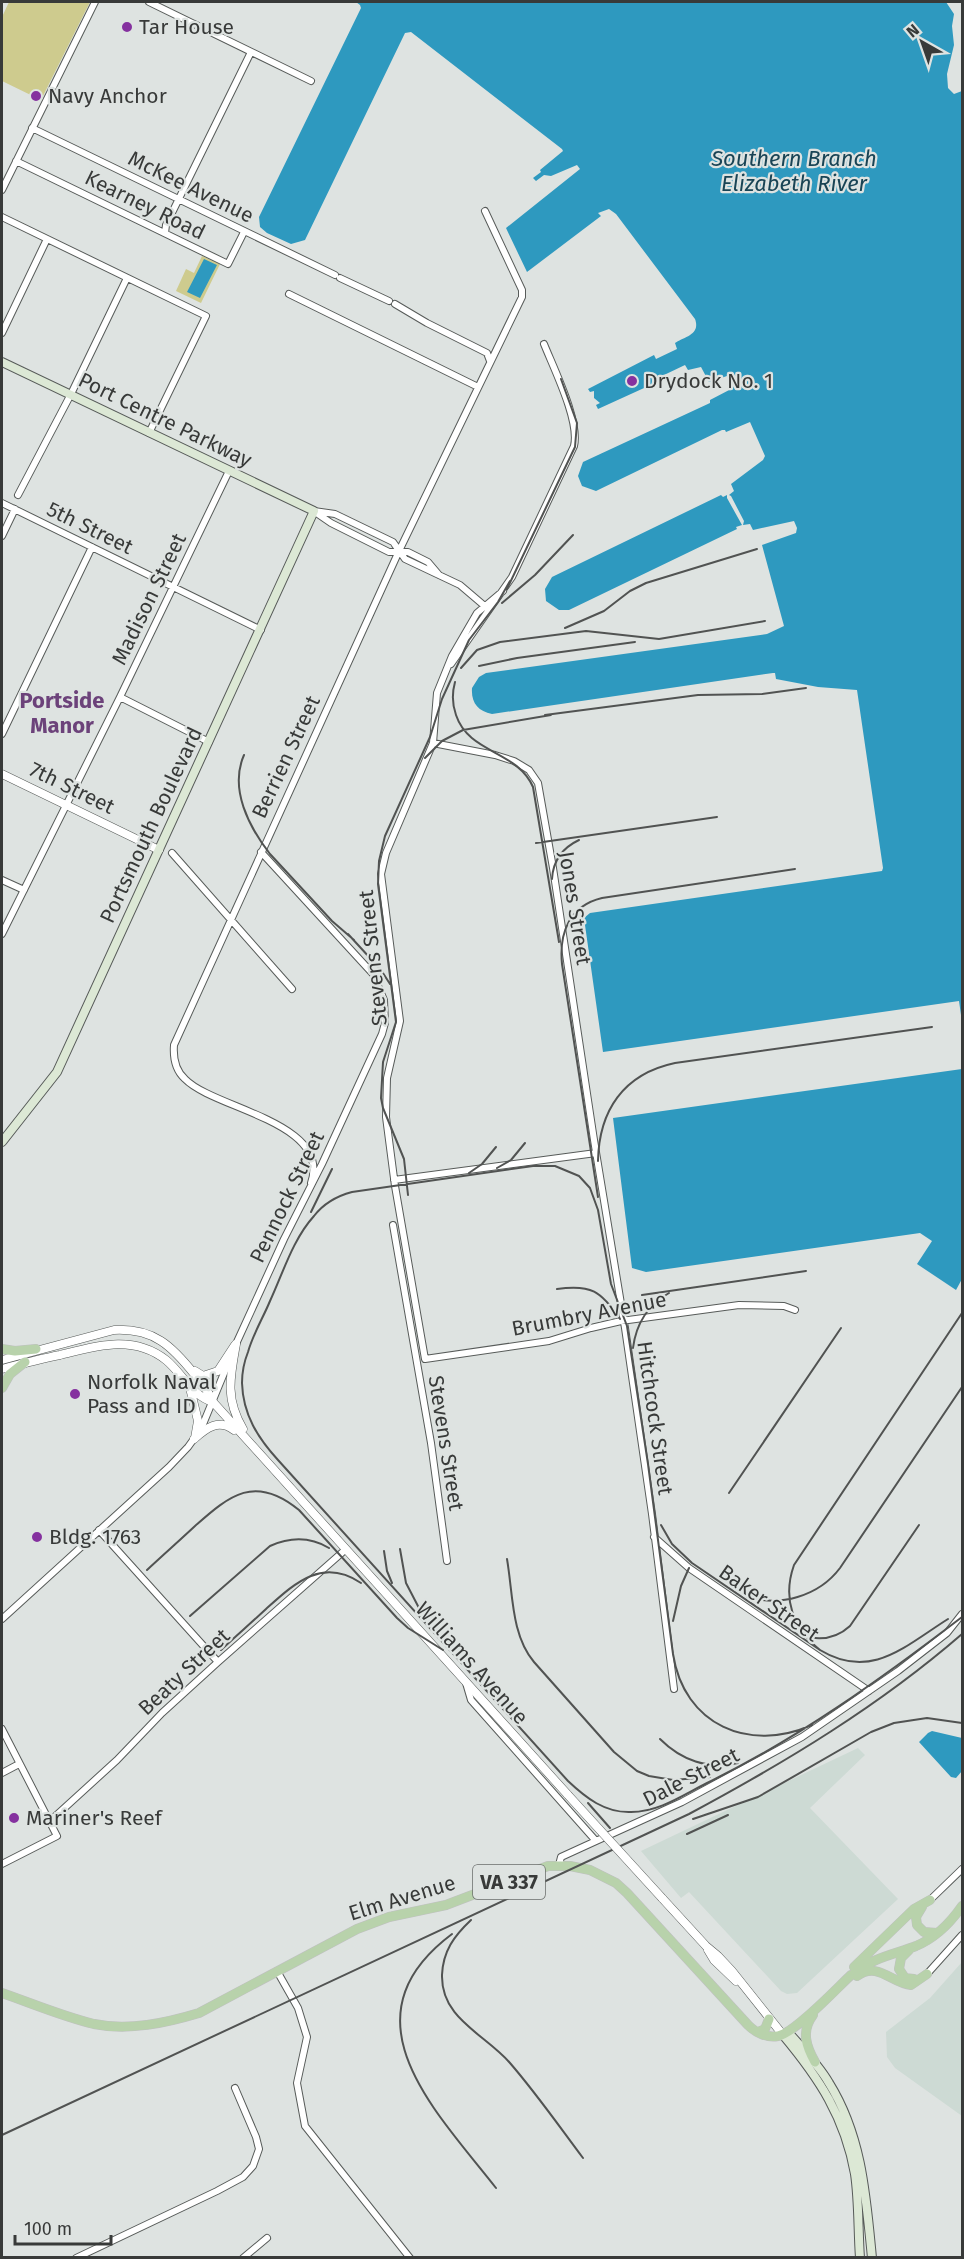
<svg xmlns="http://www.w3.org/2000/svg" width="964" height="2259" viewBox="0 0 964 2259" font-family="'Fira Sans',sans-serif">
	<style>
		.built { fill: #cddad4 }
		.green { fill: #cecb8e }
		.water { fill: #2e99bf }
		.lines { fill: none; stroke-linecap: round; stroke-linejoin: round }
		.minor-casing { stroke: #575b59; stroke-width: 8 }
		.tertiary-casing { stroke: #575b59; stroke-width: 9 }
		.secondary-casing { stroke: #575b59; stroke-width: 10 }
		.primary-casing { stroke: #bfc0c0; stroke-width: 10 }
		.minor { stroke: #fff; stroke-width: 6 }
		.tertiary { stroke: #fff; stroke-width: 8 }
		.secondary { stroke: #dce8d5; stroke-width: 8 }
		.primary { stroke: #b8d2ab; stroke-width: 9 }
		.rail { stroke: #515352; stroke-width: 2 }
		.tertiary-bridge-casing { stroke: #575b59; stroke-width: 9; stroke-linecap: butt }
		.tertiary-bridge { stroke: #fff; stroke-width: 8 }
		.poi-dot { fill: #85319f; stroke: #dee3e1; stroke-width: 2 }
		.labels { text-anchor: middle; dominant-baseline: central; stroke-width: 4.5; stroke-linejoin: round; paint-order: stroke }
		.shield { fill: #dee3e1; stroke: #6a6d6b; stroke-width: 1.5 }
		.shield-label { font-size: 20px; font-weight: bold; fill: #383a39 }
		.poi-label { font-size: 21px; fill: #383a39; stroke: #dee3e1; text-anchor: start }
		.street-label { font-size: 21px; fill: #383a39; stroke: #dee3e1 }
		.water-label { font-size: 22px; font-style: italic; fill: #194455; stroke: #dee3e1 }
		.neighbourhood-label { font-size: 22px; font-weight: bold; fill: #6c427a; stroke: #dee3e1 }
	</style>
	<rect width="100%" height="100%" fill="#dee3e1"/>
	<path class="built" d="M858 1748 865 1755 810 1808 898 1899 797 1993 787 1994 781 1991 689 1892 681 1898 641 1851Z
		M962 1962V2116L895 2068 887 2057 886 2032 930 1998Z"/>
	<path class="green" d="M9 2H90L41 100 2 81V17Z
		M202 256 220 264 201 303 176 291 186 269 194 273Z"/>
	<path class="water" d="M356 2H946L954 14 952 26 954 45 947 74 948 88 954 94 962 91V1022L959 1001 603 1052 584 918 590 913 882 871 883 868 857 690 818 687 776 679 775 673H773L492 714C478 711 471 703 472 688L479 677 486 673 767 634 784 626 762 545 796 533 797 528 794 521 753 530 750 524 743 525 744 521 731 496 729 495 734 491 731 484 763 460 765 456 750 422 726 432 725 430H722L596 491 582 486 578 476 583 462 710 403V400L733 388 727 376 709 382 701 367 688 370 685 365 664 375 666 378 598 409 596 405 600 403 594 398V391L590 392 588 389 654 355 656 359 677 349 675 343C683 337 701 335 695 319L616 214 609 209 598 213 601 216 527 272 506 228 580 169 577 165 551 176 544 175 536 181 533 178 541 172 540 170 563 151 562 149 411 32 405 33 305 240 291 244 267 233 260 227 259 217 361 8 360 5Z
		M204 259 217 265 200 298 187 292Z
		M721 495 723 497 727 495V498L742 525 736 527 737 529 569 610H559L546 601 545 589 552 577Z
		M962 1069V1279L956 1290 917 1264 932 1241 920 1233 646 1272 632 1268 613 1118Z
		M932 1731 962 1738V1771L956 1778 951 1777 919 1742 928 1733Z"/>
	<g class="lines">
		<defs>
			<path id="minor" d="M149 2 311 81
				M32 128 335 275
				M16 161 228 264 244 232
				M2 190 95 2
				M2 217 206 316 149 433
				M165 233 166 225 251 52
				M340 278 389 301
				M289 294 478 387
				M395 304 427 323 487 353 490 361
				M2 333 47 239
				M18 495 71 394 127 278
				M2 503 261 630
				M314 511 335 514 393 542 405 559 460 585 487 608
				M315 512 331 523 389 552H408L428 562 439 575
				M2 536 15 509
				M503 591 477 613 452 656 437 693 433 743 386 853 381 874 400 1021 387 1078 386 1117 395 1186 425 1359 549 1341 591 1328 621 1321 739 1305 784 1306 795 1310
				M451 664 512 577 574 446C580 421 554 369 544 344
				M120 697 209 742
				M2 734 92 547
				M433 743 495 755 514 761 529 770 538 783 553 868 594 1140 625 1328 652 1514 674 1689
				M172 853 292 989
				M2 880 24 890
				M2 934 120 697 229 471
				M394 1180 596 1153
				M311 1183C332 1122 214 1109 185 1079 175 1070 173 1058 174 1045L399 551 522 297V290L485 211
				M393 1225 431 1443 447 1561
				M99 1530 218 1662
				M654 1537 689 1568 869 1691
				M2 1619 169 1467 188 1447 201 1429 236 1344 284 1239 322 1164 382 1034 385 1023 384 1000 373 974 261 852
				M466 1683 471 1700 596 1841 682 1802 802 1737 898 1671 947 1633 962 1614
				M2 1729 57 1836 2 1864
				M2 1773 19 1764
				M49 1822 117 1760 162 1713 218 1662 345 1550
				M559 1865 561 1857 596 1841
				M930 1900 962 1869
				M277 1971 298 2008 307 2037 297 2083 305 2126 410 2258
				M927 1974 962 1935
				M76 2258 217 2191 243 2177 253 2166 259 2149 256 2137 235 2088
				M243 2258 267 2238"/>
			<path id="tertiary" d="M2 774 159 850
				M236 1344C230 1377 225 1399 243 1429
				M2 1360 114 1330C154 1328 172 1346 195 1375 202 1385 209 1391 213 1402L568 1795
				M2 1369C21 1364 40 1359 60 1355 96 1346 133 1334 166 1360 182 1373 192 1396 213 1402
				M195 1371 203 1376 218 1371 235 1345
				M190 1388 198 1421 195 1438
				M194 1439C207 1427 219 1419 234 1430
				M662 1898 706 1946 718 1956 732 1971 783 2035
				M708 1950 714 1960 736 1981"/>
			<path id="secondary" d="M2 362 314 511 57 1072 2 1142
				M788 2032C802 2048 818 2064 829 2083 862 2136 866 2196 872 2258
				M783 2035C819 2078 845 2117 855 2174 859 2201 858 2230 860 2258"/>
			<path id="primary" d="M2 1349 15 1351 36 1349
				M2 1388 10 1374 25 1362
				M922 1907 916 1917 917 1925 924 1932 937 1933
				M909 1950 901 1958 899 1969 905 1978 914 1979
				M854 1967 914 1909 930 1900
				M855 1972C873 1958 895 1954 916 1946 935 1938 951 1922 962 1906
				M857 1976C878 1961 891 1983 911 1985L927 1974
				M2 1993C31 2003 64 2017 94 2024 129 2031 166 2023 199 2013L357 1929 389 1917 446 1905 548 1866H570L590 1870 616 1883 627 1893 748 2025C756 2033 767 2038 778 2036 795 2033 837 1988 851 1975
				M813 2015C801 2031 806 2046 815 2062
				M758 2032 765 2029 769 2019"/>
		</defs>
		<use href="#minor" class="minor-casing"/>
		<use href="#tertiary" class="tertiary-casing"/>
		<use href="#secondary" class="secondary-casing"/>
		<use href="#primary" class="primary-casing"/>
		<use href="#minor" class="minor"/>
		<use href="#tertiary" class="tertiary"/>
		<use href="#secondary" class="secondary"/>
		<use href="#primary" class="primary"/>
		<path class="rail" d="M507 589 575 447 577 423 561 379
			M502 603 535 575 573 535
			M565 628 604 611 630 591 646 583 757 549
			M479 666 517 658 635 642
			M461 668 477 650 500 642 586 631 659 639 765 621
			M455 682C452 693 452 704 456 715 469 754 517 750 533 787L559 942
			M545 715 698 695 762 694 806 688
			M244 755C229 789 249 827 270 854L332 921 354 940
			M425 758 442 741 463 730 551 715
			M536 843 717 817
			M552 879C553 861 562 848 579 840
			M348 934 381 970 390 984
			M598 1161C599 1111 623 1074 675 1063L932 1027
			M497 1168 511 1160 525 1143
			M469 1173 482 1164 496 1147
			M408 1195 404 1159 383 1108 381 1098 383 1062 396 1022 378 884 379 861 385 836 430 737 442 699 469 640 498 602 510 581
			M598 1197 562 964C559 933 569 906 602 898L795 869
			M311 1212 332 1169
			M557 1289C591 1284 601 1291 620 1319
			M642 1295 806 1271
			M633 1348C636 1324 648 1305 669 1293
			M729 1493 841 1328
			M661 1525 672 1544 692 1563 820 1650C871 1681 905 1646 948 1619
			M400 1549 406 1583 419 1608
			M384 1551 387 1571 392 1583
			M507 1559C513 1593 511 1635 534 1662L614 1752 637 1771 649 1776 673 1780 710 1777
			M147 1570C163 1555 179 1541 195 1526 230 1495 255 1474 299 1510L397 1618 408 1628 443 1650
			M746 1596C779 1608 819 1596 840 1568L962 1387
			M190 1616 270 1546C290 1537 309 1536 329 1548
			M673 1621 681 1586 689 1568
			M803 1636C821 1641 837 1638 850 1626L919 1525
			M221 1650C236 1636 251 1623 266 1609 295 1583 322 1557 361 1583
			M820 1650C793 1628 782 1599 794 1565L962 1313
			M812 1725C749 1753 684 1725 673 1654L648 1464 627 1326 611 1284 598 1210 590 1188 579 1176 555 1166H533L352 1192C337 1196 324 1203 314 1216 293 1239 283 1273 270 1301 263 1318 253 1334 248 1352 244 1362 242 1372 242 1383 243 1415 258 1438 278 1460L568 1781C586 1798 605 1813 631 1812 659 1812 683 1795 707 1783 799 1738 881 1679 962 1617
			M660 1739C681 1760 708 1770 738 1763
			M588 1803 610 1828
			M693 1819 758 1797 871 1732 894 1723 927 1718 962 1723
			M687 1834 728 1815
			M471 1920C454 1936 443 1951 442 1975 441 2019 485 2034 510 2063 536 2093 559 2126 583 2158
			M452 1934C340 2018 435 2110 496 2188
			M2 2135 689 1814C786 1762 879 1706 962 1634"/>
		<defs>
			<path id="tertiary-bridge" d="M568 1795 662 1898"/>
		</defs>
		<use href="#tertiary-bridge" class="tertiary-bridge-casing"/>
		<use href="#tertiary-bridge" class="tertiary-bridge"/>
	</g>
	<g class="poi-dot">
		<circle cx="127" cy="27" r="6"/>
		<circle cx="36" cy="96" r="6"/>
		<circle cx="632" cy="381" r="6"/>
		<circle cx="75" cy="1394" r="6"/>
		<circle cx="37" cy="1537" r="6"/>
		<circle cx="14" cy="1818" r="6"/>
	</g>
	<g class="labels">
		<rect class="shield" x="473" y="1865" width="72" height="34" rx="4.5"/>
		<g class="shield-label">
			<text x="509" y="1882">VA 337</text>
		</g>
		<g class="poi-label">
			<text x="139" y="27">Tar House</text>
			<text x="48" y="96">Navy Anchor</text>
			<text x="644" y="381">Drydock No. 1</text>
			<text x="87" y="1382">Norfolk Naval<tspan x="87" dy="24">Pass and ID</tspan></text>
			<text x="49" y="1537">Bldg. 1763</text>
			<text x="26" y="1818">Mariner's Reef</text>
		</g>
		<g class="street-label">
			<text transform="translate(191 187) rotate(26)">McKee Avenue</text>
			<text transform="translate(145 205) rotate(26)">Kearney Road</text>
			<text transform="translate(165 420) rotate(26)">Port Centre Parkway</text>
			<text transform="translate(90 528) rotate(26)">5th Street</text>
			<text transform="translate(149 599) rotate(-64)">Madison Street</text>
			<text transform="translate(286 757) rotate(-65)">Berrien Street</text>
			<text transform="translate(72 788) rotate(26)">7th Street</text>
			<text transform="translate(151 825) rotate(-65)">Portsmouth Boulevard</text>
			<text transform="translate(575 908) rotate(81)">Jones Street</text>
			<text transform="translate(373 958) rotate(-96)">Stevens Street</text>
			<text transform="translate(287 1197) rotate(-64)">Pennock Street</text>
			<text transform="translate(589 1314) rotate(-11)">Brumbry Avenue</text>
			<text transform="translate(655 1418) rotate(82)">Hitchcock Street</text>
			<text transform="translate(446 1443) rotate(81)">Stevens Street</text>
			<text transform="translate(769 1603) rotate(35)">Baker Street</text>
			<text transform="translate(472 1663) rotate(48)">Williams Avenue</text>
			<text transform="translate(184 1672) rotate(-43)">Beaty Street</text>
			<text transform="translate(691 1777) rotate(-27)">Dale Street</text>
			<text transform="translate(402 1898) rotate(-17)">Elm Avenue</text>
		</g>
		<g class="water-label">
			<text x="794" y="158">Southern Branch<tspan x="794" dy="25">Elizabeth River</tspan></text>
		</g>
		<g class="neighbourhood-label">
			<text x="62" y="700">Portside<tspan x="62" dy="25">Manor</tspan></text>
		</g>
	</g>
	<rect width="964" height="2259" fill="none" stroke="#383a39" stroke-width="6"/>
	<g transform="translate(922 42) rotate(320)" stroke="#dee3e1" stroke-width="4.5" paint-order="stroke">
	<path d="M0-4.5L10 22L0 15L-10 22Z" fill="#383a39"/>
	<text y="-9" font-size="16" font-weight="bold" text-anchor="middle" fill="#383a39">N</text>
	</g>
	<path d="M15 2235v9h96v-9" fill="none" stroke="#383a39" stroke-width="3"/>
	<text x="24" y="2235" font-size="18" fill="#383a39" stroke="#dee3e1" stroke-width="4.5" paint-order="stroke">100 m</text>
</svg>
